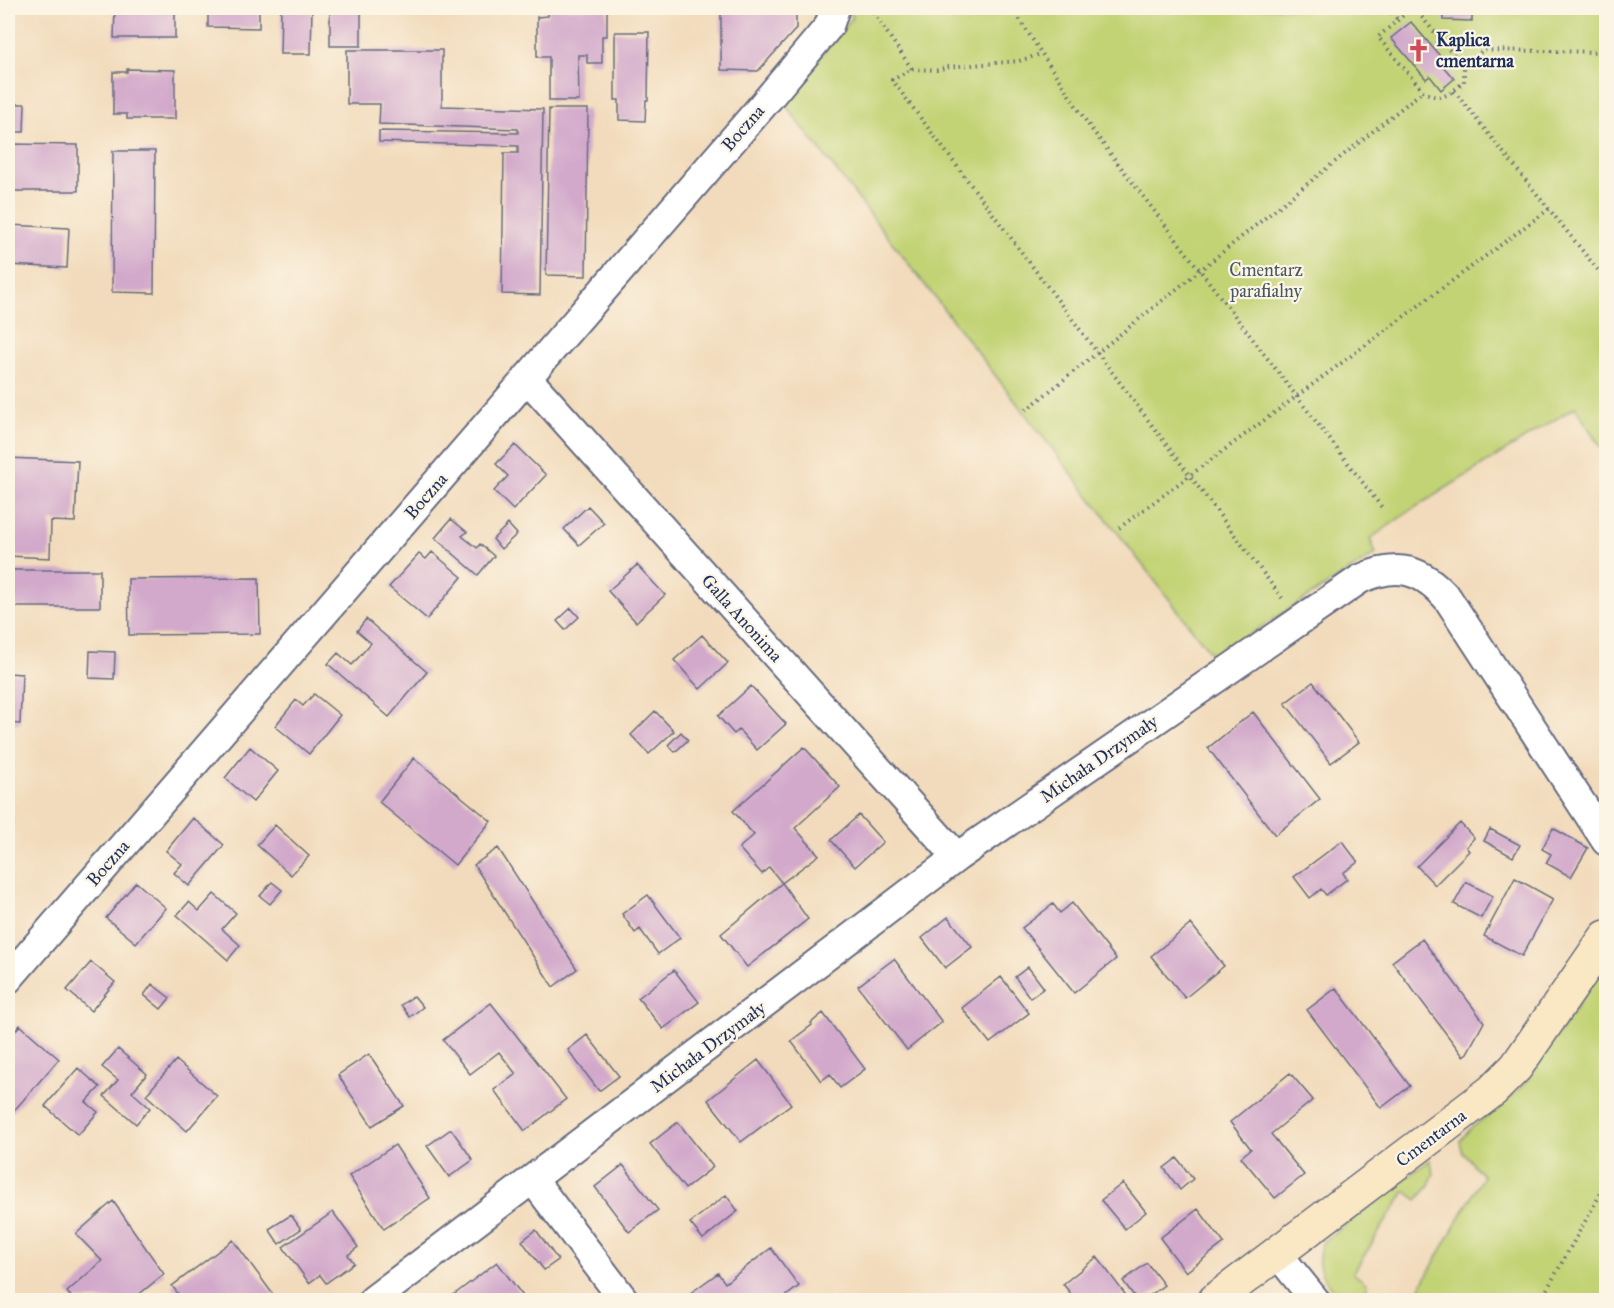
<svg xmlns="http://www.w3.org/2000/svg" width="1614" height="1308" viewBox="0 0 1614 1308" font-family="'IM FELL Great Primer',serif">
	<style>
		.green { fill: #c2d375; stroke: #6e816a; stroke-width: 1.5 }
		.building { fill: #d2a9cb }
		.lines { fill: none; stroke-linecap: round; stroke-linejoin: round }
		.street-casing { stroke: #666b7f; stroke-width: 32 }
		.secondary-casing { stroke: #666b7f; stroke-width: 36 }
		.path { stroke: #666b7f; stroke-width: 4; stroke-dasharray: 1.5 4.5; stroke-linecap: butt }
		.street { stroke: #fff; stroke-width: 28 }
		.secondary { stroke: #fae7c3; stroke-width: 33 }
		.labels { text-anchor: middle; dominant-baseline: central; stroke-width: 4.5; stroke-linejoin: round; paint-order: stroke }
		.poi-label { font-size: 18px; font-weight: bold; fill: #1b2f5e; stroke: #fcf5e5; text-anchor: start }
		.street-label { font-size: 18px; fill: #1b2f5e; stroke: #fcf5e5 }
		.park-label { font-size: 18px; fill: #455864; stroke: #fcf5e5 }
	</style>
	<rect width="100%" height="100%" fill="#fcf5e5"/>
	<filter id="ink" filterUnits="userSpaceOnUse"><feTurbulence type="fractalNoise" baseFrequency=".0167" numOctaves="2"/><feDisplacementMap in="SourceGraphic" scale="12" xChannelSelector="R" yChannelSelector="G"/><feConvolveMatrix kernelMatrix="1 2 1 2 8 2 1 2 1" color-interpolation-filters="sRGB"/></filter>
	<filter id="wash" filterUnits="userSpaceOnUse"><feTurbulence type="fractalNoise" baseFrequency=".008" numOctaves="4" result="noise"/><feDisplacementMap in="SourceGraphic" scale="24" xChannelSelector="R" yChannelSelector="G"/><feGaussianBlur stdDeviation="1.35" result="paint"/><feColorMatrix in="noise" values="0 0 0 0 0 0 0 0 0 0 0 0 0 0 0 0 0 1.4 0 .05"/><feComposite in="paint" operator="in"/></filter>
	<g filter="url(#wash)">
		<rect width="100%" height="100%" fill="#f2dbbc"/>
		<path class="green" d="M846 8H1606V455L1575 407 1411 510 1370 539 1376 554 1214 657 783 102 853 17Z
			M1606 963V1300H1413L1483 1176 1462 1151 1460 1141 1470 1129 1507 1101 1527 1081Z
			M1430 1160 1434 1173 1428 1187 1417 1200 1405 1191 1353 1273 1367 1284 1366 1298 1363 1300H1343C1324 1283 1313 1268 1322 1243Z"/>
		<g id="blocks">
			<path class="building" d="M115 8H175V38H114Z
				M208 8H259V28L208 27Z
				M281 8H312L311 54H280Z
				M330 8H361V46H330Z
				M548 8H607V36H602V63H587V55H578L579 101H549V57H537V17L548 16Z
				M1443 8H1472V21L1443 20Z
				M721 11 796 13V29L758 71 721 70Z
				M1411 22 1445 62 1442 65 1454 79 1441 90 1430 76 1426 79 1391 38Z
				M615 32H649L648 100H646L645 121 619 120V100H615Z
				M347 50H442V106L543 109 540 295 502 294 504 153H518V146L379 142V131L518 133V129L379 124 380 104H347Z
				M127 69 175 70V119H127V114H113V72H127Z
				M8 104H25L24 132H8Z
				M549 109H588L586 276 546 275Z
				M8 144 78 145V191H8Z
				M113 151H155L154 293 112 292Z
				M8 225 69 228 67 268 8 265Z
				M515 445 546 475 513 510 494 491 508 476 496 464Z
				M8 458 78 461 75 522 51 521 50 558 8 556Z
				M588 506 604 523 579 545 564 529Z
				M451 519 467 532 462 536 477 548 480 544 494 556 478 575 435 538Z
				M508 524 517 534 501 549 493 539Z
				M432 552 462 577 427 619 389 587 419 554 426 559Z
				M637 565 665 595 636 622 608 591Z
				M8 570H100V607H8Z
				M259 578 260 634 129 635 128 579Z
				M571 608 579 617 565 630 557 621Z
				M366 619 427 672 389 717 328 664 338 653 352 665 371 643 357 631Z
				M702 635 728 663 700 689 674 660Z
				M90 651 115 652 114 679 89 678Z
				M8 673 22 674 20 724 8 723Z
				M1313 682 1359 742 1331 763 1285 703Z
				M751 686 786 724 757 750 739 730 734 734 718 716Z
				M314 694 340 715 309 754 275 726 296 700 303 706Z
				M655 711 674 731 649 754 631 735Z
				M1253 712 1320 799 1275 835 1208 748Z
				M681 732 688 740 675 752 668 745Z
				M250 747 278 771 253 802 225 778Z
				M804 747 840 787 795 828 819 855 782 883 808 919 747 967 721 934 782 883 769 867 762 874 739 848 754 835 733 811Z
				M414 758 491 821 455 865 379 802Z
				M859 815 883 842 855 867 831 840Z
				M193 818 224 845 189 886 174 873 182 864 166 851Z
				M1460 823 1474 838 1466 847 1469 851 1435 885 1417 866Z
				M275 825 309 856 291 875 257 845Z
				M1553 828 1588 848 1571 877 1546 863 1551 854 1542 849Z
				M1490 829 1520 845 1513 857 1484 841Z
				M1342 841 1358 862 1343 873 1347 879 1326 895 1321 889 1310 898 1294 877Z
				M498 848 577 969 553 987 474 865Z
				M1515 878 1553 899 1522 956 1484 936Z
				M136 882 166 908 136 943 106 918Z
				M272 882 282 890 270 904 260 896Z
				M1466 882 1493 896 1481 918 1454 904Z
				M214 894 236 913 222 929 240 945 228 960 177 915 189 902 199 911Z
				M648 895 680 938 658 954 640 929 635 933 622 914Z
				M1072 903 1116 959 1074 993 1022 928 1053 904 1060 913Z
				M948 917 972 947 945 968 922 938Z
				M1191 924 1224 966 1185 998 1151 956Z
				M1422 939 1484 1022 1467 1053 1463 1056 1392 962Z
				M894 959 942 1022 907 1050 858 986Z
				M91 962 115 982 91 1011 67 990Z
				M1028 967 1044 988 1030 998 1015 977Z
				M674 970 699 1002 663 1029 638 998Z
				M1001 977 1029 1013 990 1043 962 1008Z
				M152 984 170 998 161 1009 144 995Z
				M1336 988 1410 1086 1381 1108 1307 1010Z
				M414 996 423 1007 410 1017 401 1005Z
				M491 1003 566 1099 525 1131 494 1090 516 1074 499 1052 470 1074 443 1040Z
				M823 1013 865 1069 840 1088 830 1074 821 1081 791 1041 812 1025 811 1023Z
				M20 1025 59 1059 12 1113 8 1109V1040Z
				M587 1035 619 1076 599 1091 568 1050Z
				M118 1049 147 1074 132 1092 150 1108 136 1124 104 1096 118 1080 102 1067Z
				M369 1054 404 1106 372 1126 338 1075Z
				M176 1060 217 1096 187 1131 146 1095Z
				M758 1060 791 1104 741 1142 708 1100Z
				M78 1068 100 1087 86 1102 98 1112 78 1135 45 1106Z
				M1290 1073 1313 1100 1271 1134 1304 1175 1275 1198 1241 1157 1251 1149 1230 1122Z
				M678 1122 713 1167 685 1189 650 1144Z
				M451 1129 473 1160 449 1177 427 1146Z
				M395 1145 430 1198 384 1229 349 1176Z
				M1177 1158 1193 1179 1180 1190 1164 1168Z
				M623 1165 658 1210 629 1232 595 1187Z
				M1123 1183 1146 1212 1125 1229 1101 1200Z
				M726 1195 738 1211 703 1239 690 1223Z
				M113 1201 164 1274 132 1300H74L67 1292 102 1261 76 1234Z
				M1198 1209 1224 1243 1186 1272 1160 1238Z
				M333 1212 358 1247 348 1255 354 1263 326 1283 320 1275 309 1283 283 1247Z
				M291 1215 301 1229 279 1244 269 1229Z
				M536 1230 558 1260 544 1270 522 1241Z
				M233 1240 275 1297 270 1300H183L172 1286Z
				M771 1248 799 1286 781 1300H769L765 1296 759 1300H681L718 1273 725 1283Z
				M1097 1257 1125 1294 1117 1300H1076L1063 1284Z
				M497 1262 526 1300H447L464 1287Z
				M1147 1263 1164 1285 1144 1300H1137L1123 1281Z"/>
		</g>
	</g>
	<g filter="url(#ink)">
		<use href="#blocks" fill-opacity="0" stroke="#666b7f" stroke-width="1.5"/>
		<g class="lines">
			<defs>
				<path id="street" d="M527 378 957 857
					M8 979 762 106 829 26 835 8
					M533 1180 624 1300
					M1277 1253 1315 1300
					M373 1300 957 857 1360 579C1398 562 1422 569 1448 599L1606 841"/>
				<path id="secondary" d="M1215 1300 1492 1091 1516 1067 1606 937"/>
			</defs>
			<use href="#street" class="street-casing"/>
			<use href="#secondary" class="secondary-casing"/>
			<path class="path" d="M870 8 912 69 892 80 1282 598
				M1015 8 1021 22 1090 127 1383 509
				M1388 8 1398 20
				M1412 8 1378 37 1423 91C1442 103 1449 94 1464 82V67L1483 50 1606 52
				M1414 8 1464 67
				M912 69 937 70 949 67 1019 61 1041 54
				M1454 91 1606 280
				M1026 410 1423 91
				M1119 528 1549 209
				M1541 1300 1606 1184"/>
			<use href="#street" class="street"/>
			<use href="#secondary" class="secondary"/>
		</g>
	</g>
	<defs>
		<symbol id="church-bare" viewBox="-9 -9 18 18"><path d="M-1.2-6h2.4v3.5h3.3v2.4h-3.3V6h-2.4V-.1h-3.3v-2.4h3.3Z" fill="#d1495b" stroke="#fcf5e5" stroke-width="2.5" paint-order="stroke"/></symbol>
	</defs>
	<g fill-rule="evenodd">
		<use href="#church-bare" x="1402" y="34" width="33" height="33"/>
	</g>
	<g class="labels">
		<g class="poi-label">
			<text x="1436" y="40">Kaplica<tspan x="1436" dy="21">cmentarna</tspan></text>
		</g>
		<g class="street-label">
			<text transform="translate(743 128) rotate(-49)">Boczna</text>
			<text transform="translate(426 496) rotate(-49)">Boczna</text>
			<text transform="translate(742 618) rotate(48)">Galla Anonima</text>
			<text transform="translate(1099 759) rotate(-35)">Michała Drzymały</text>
			<text transform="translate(108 863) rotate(-49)">Boczna</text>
			<text transform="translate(708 1047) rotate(-37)">Michała Drzymały</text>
			<text transform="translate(1431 1138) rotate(-37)">Cmentarna</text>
		</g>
		<g class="park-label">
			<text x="1266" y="270">Cmentarz<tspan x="1266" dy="21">parafialny</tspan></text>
		</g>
	</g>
	<rect width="1614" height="1308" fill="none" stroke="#fcf5e5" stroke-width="30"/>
</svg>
